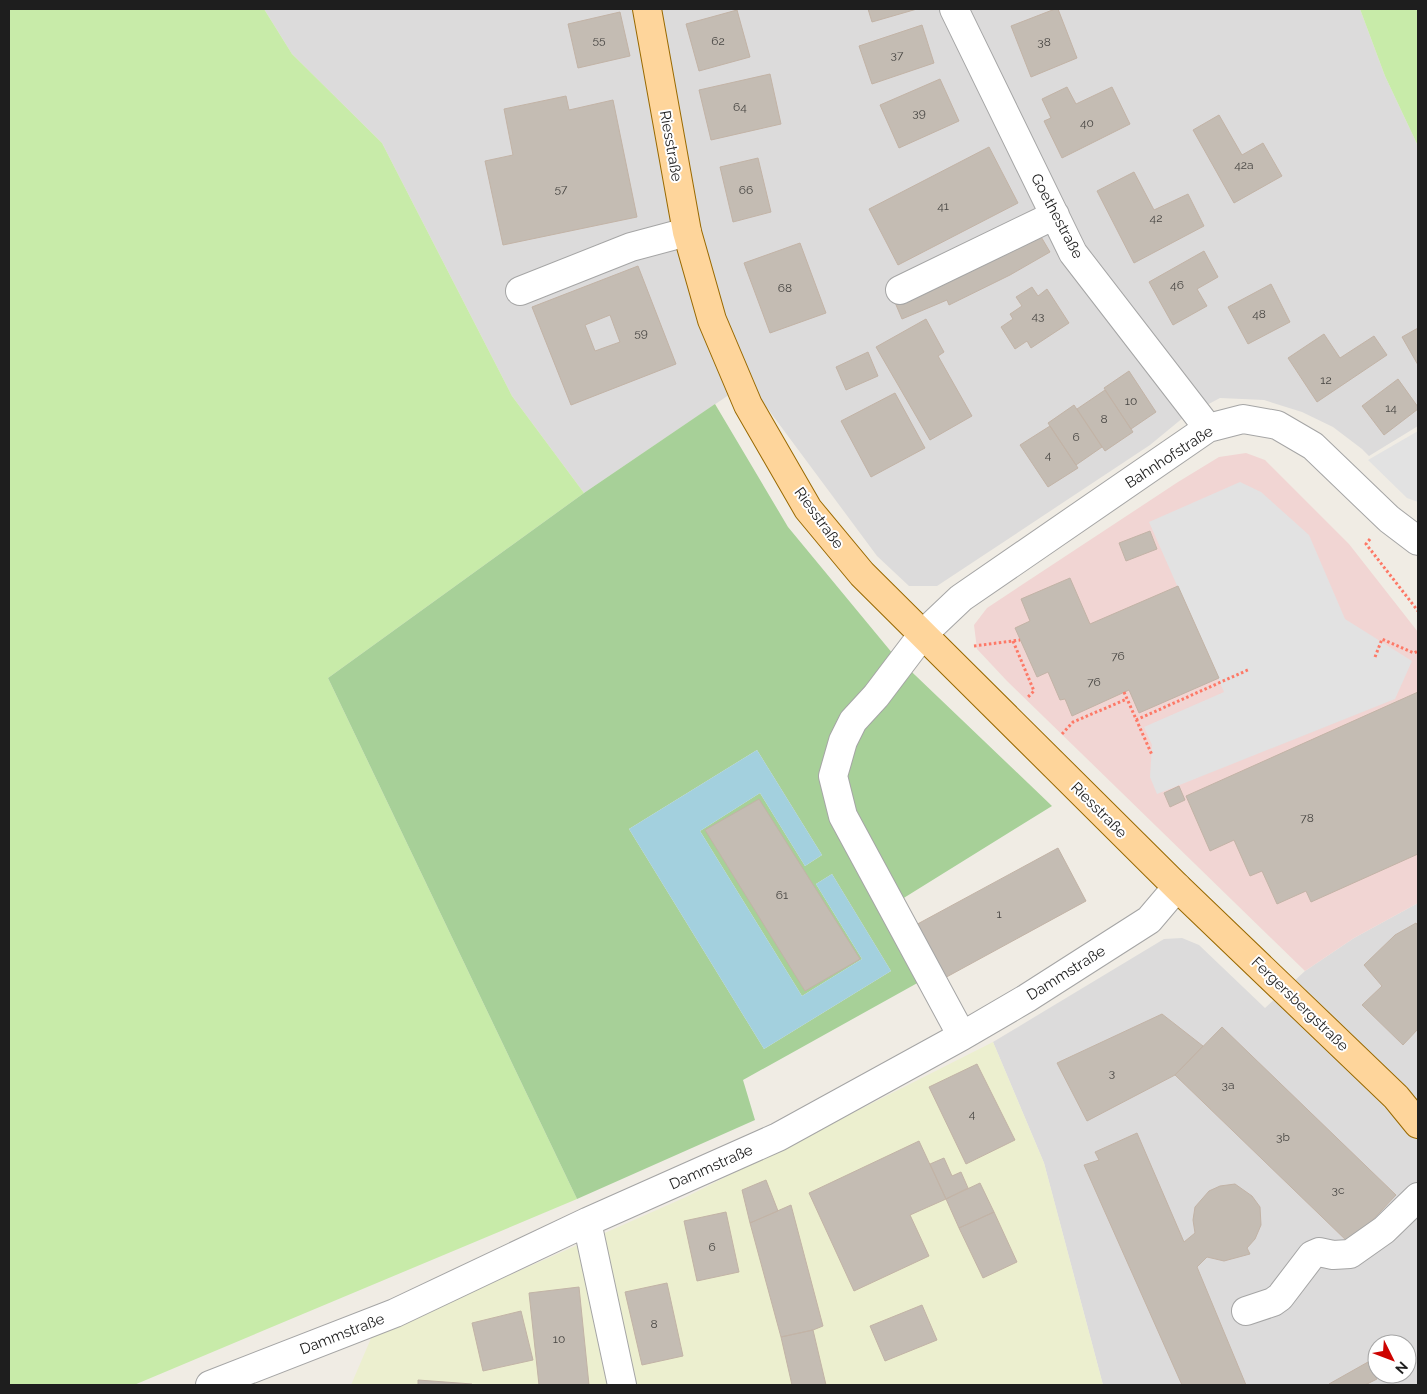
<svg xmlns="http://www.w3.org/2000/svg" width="1427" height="1394" viewBox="0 0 1427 1394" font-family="Raleway,sans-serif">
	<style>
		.residential { fill: #dcdbdb; fill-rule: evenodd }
		.commercial { fill: #f1d5d3 }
		.farmland { fill: #ecefcf }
		.grass { fill: #c8eba9 }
		.forest { fill: #a7d098; fill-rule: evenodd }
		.parking { fill: #e2e2e2 }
		.water { fill: #a3d0de }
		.building { fill: #c4bcb3; stroke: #c2b3a6; fill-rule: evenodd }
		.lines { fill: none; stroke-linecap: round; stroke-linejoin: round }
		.minor-casing { stroke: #a5a5a5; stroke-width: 30 }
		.major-casing { stroke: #996900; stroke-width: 30 }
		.path { stroke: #fd7967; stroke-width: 3; stroke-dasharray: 2.5 2.5; stroke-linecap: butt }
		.minor { stroke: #fff; stroke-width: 28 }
		.major { stroke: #fed59b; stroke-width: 28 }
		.labels { text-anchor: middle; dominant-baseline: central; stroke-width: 4; stroke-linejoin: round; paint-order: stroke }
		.number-label { font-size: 12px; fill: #484643 }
		.street-label { font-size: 15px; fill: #1e1e1e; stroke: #fff }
	</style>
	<rect width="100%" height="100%" fill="#f0ece4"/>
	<path class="residential" d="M264 9H1360L1385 76 1418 146V426L1369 456 1362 449 1333 427 1302 412 1264 400 1220 398 1184 417 1150 445 937 586H909L877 556 748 382 584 493 512 396 382 143 292 54Z
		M1418 903V1385H1103L1044 1163 993 1042 1164 939 1182 938 1199 945 1265 1008 1305 971 1354 938ZM1377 1344H1407V1374H1377Z"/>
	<path class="commercial" d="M1246 453 1265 460 1349 544 1418 632V903L1354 938 1305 971 1007 681 977 649 974 625 987 608 1178 482 1219 457Z"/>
	<path class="farmland" d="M993 1042 1044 1163 1103 1385H351L372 1336 686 1197Z"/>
	<path class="grass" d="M9 9H264L292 54 382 143 512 396 584 493 328 678 577 1199 134 1385H9Z
		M1360 9H1418V146L1385 76Z"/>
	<path class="forest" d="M715 404 788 527 893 654 1052 806 886 909 921 981 743 1080 755 1120 577 1199 328 678 584 493ZM757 750 822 855 805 866 760 793 700 831 802 996 862 959 816 884 832 874 891 971 764 1049 629 829Z"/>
	<path class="parking" d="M1418 431V502L1407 498 1368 460Z
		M1240 482 1261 492 1309 535 1345 619 1412 661 1395 699 1157 794 1150 777 1152 745 1144 727 1224 692 1149 522Z"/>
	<path class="water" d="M757 750 822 855 805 866 760 793 700 831 802 996 862 959 816 884 832 874 891 971 764 1049 629 829Z"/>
	<path class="building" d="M868 9H917L872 22Z
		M1055 9H1058L1077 58 1031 77 1011 26Z
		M737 10 750 57 699 71 686 24Z
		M620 12 630 56 578 68 568 24Z
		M922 25 934 63 872 84 859 46Z
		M770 74 781 124 711 140 699 90Z
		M940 79 959 121 899 148 880 105Z
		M1067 87 1076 104 1112 87 1130 124 1062 158 1044 121 1051 118 1042 99Z
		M566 96 569 110 613 100 637 217 503 245 485 161 513 155 504 109Z
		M1219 115 1242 155 1263 143 1282 176 1234 203 1193 130Z
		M989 147 1018 203 898 265 869 209Z
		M758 158 771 212 733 222 720 167Z
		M1134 172 1154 210 1188 194 1204 226 1134 263 1097 191Z
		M1040 235 1050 252 1010 275 949 305 947 300 902 319 894 300Z
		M800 243 826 313 770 333 744 263Z
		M1204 251 1218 277 1197 289 1207 306 1173 325 1149 282Z
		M638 266 676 364 571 405 532 307ZM610 315 620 342 595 351 585 325Z
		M1271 284 1290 322 1248 344 1228 307Z
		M1032 287 1038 296 1047 289 1069 323 1031 348 1027 341 1015 349 1001 327 1013 319 1010 314 1022 306 1016 297Z
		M926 319 944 352 938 356 972 416 930 440 876 347Z
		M1418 328V365L1402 337Z
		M1324 334 1340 358 1374 336 1387 355 1317 402 1288 358Z
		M868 352 878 376 846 390 836 367Z
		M1129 371 1156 412 1131 429 1104 388Z
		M1398 379 1418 407V409L1384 435 1362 406Z
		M1105 390 1133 432 1105 451 1077 409Z
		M895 393 925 448 871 477 841 421Z
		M1074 405 1102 447 1076 465 1048 423Z
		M1050 426 1078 468 1048 487 1020 445Z
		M1150 531 1157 549 1126 561 1119 543Z
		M1070 578 1090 624 1178 586 1219 678 1139 713 1129 690 1072 716 1065 699 1060 700 1048 672 1037 677 1015 628 1030 621 1021 599Z
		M1418 692V854L1311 902 1306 891 1277 904 1262 871 1250 876 1234 840 1210 851 1186 796Z
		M1179 786 1185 800 1170 807 1164 793Z
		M759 799 860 959 805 991 705 830Z
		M1058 848 1086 901 941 980 912 927Z
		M1416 923 1418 926V1029L1403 1045 1362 1005 1382 986 1364 965 1395 935Z
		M1162 1014 1203 1046 1175 1075 1087 1121 1057 1063Z
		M1222 1027 1396 1195 1350 1244 1175 1075Z
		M977 1064 1015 1140 966 1164 929 1087Z
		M1137 1133 1184 1242 1195 1233 1193 1220 1195 1207 1209 1191 1220 1186 1235 1184 1252 1196 1260 1207 1261 1225 1255 1239 1247 1248 1250 1254 1224 1261 1207 1257 1197 1267 1246 1385H1182L1084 1165 1099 1160 1095 1152Z
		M919 1141 946 1199 910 1215 929 1256 854 1291 809 1193Z
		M944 1158 952 1176 961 1172 968 1188 946 1199 930 1164Z
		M766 1180 778 1211 750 1223 742 1190Z
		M980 1183 994 1212 959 1228 946 1199Z
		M791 1205 823 1326 813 1330 781 1337 750 1223Z
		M726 1212 739 1272 697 1281 684 1221Z
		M994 1212 1017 1262 983 1278 959 1228Z
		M667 1283 683 1356 642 1365 625 1292Z
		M579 1287 589 1385H539L529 1293Z
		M922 1305 937 1340 885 1361 870 1326Z
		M521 1311 533 1360 483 1371 472 1323Z
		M813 1330 826 1385H792L781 1337Z
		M1368 1362 1377 1379 1365 1385H1329V1384Z
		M418 1380 472 1384V1385H418Z"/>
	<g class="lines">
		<defs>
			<path id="minor" d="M954 9 1073 253 1208 428
				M900 290 1055 215
				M520 291 631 247 687 232
				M962 1036 843 816 833 776 843 741 853 721 876 696 923 634 961 598 1208 428 1243 419 1277 425 1313 446 1389 519 1418 541
				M587 1222 622 1385
				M1246 1311 1273 1302 1280 1297 1312 1255 1319 1252 1333 1255 1350 1254 1384 1230 1418 1197
				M210 1385 395 1313 587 1222 778 1137 962 1036 1027 998 1149 920 1177 887"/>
			<path id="major" d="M647 9 687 232 712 320 748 405 808 509 862 574 1177 887 1396 1097 1418 1124"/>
		</defs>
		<use href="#minor" class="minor-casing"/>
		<use href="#major" class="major-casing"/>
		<path class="path" d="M1370 539 1366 544 1418 611
			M1013 641 1034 691 1027 698
			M974 646 1020 640
			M1375 657 1382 639 1414 653 1418 651
			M1124 692 1152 755
			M1136 720 1250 669
			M1062 734 1073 722 1127 699"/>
		<use href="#minor" class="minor"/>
		<use href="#major" class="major"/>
	</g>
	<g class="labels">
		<g class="number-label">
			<text x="599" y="40">55</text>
			<text x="718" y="41">62</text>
			<text x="1044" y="42">38</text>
			<text x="897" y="55">37</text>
			<text x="740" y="107">64</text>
			<text x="919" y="113">39</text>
			<text x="1087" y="123">40</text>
			<text x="1244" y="165">42a</text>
			<text x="561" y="189">57</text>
			<text x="746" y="190">66</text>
			<text x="943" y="206">41</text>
			<text x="1156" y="218">42</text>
			<text x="1177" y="285">46</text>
			<text x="785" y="288">68</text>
			<text x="1259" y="314">48</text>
			<text x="1038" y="316">43</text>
			<text x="641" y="333">59</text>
			<text x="1326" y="380">12</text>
			<text x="1131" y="401">10</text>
			<text x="1391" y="408">14</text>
			<text x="1104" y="419">8</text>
			<text x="1076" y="437">6</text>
			<text x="1048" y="455">4</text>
			<text x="1118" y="656">76</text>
			<text x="1094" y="682">76</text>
			<text x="1307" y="818">78</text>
			<text x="782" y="895">61</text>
			<text x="999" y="914">1</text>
			<text x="1112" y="1073">3</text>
			<text x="1228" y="1085">3a</text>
			<text x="972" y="1114">4</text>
			<text x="1283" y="1137">3b</text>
			<text x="1338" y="1190">3c</text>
			<text x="712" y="1247">6</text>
			<text x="654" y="1324">8</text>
			<text x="559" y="1339">10</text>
		</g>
		<g class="street-label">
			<text transform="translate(671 146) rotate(80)">Riesstraße</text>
			<text transform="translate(1057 216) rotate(62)">Goethestraße</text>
			<text transform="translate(1169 457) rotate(-33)">Bahnhofstraße</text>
			<text transform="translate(819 518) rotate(54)">Riesstraße</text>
			<text transform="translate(1099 810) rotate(45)">Riesstraße</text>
			<text transform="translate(1066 973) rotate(-32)">Dammstraße</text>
			<text transform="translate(1300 1004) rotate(44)">Fergersbergstraße</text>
			<text transform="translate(711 1167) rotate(-24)">Dammstraße</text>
			<text transform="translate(342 1334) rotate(-21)">Dammstraße</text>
		</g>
	</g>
	<rect width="1427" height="1394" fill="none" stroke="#1e1e1e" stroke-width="20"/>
	<g transform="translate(1392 1359) rotate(132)"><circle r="24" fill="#ffffff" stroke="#a5a5a5"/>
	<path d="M0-4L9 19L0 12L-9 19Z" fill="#cd0300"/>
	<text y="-8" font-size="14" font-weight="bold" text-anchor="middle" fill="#1e1e1e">N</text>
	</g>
</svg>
